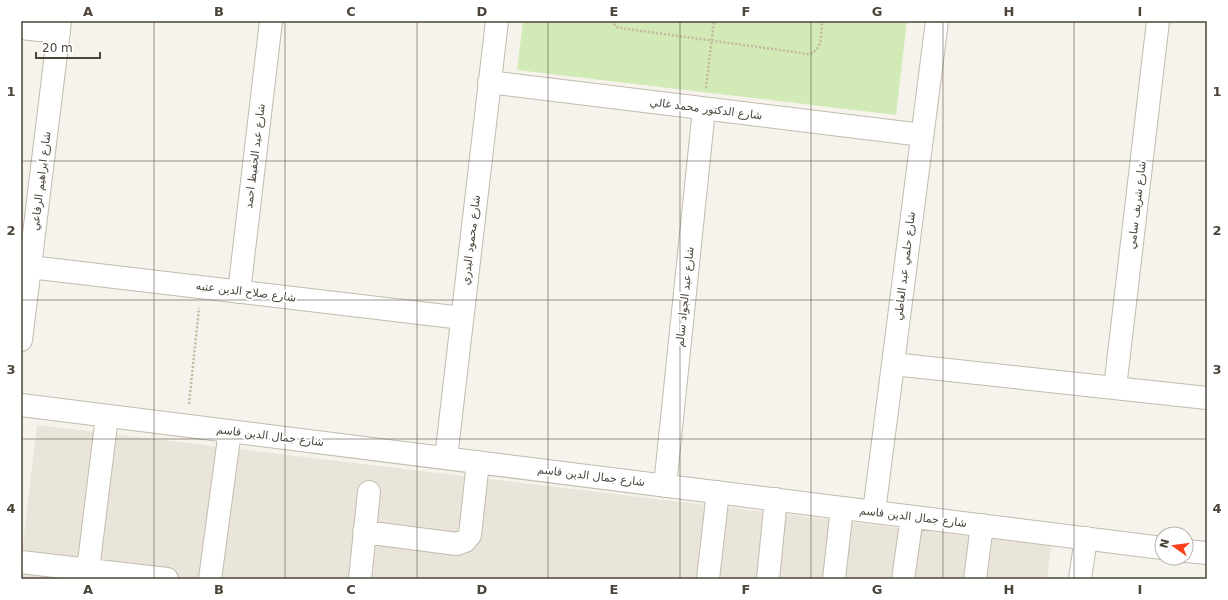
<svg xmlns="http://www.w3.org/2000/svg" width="1228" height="600" viewBox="0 0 1228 600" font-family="'DejaVu Sans',Cairo,sans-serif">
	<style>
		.residential { fill: #eae5da }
		.green { fill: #d2eab5 }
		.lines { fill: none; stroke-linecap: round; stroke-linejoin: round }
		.street-casing { stroke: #c2bbae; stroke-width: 24 }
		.path { stroke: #c4b79f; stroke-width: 2.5; stroke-dasharray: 2 2; stroke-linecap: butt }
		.street { stroke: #fff; stroke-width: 22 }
		.grid { fill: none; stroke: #4b4439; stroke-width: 1; stroke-opacity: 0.55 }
		.labels { text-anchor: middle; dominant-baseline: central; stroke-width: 4; stroke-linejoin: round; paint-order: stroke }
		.street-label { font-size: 11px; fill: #4b4439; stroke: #fff }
		.neatline { fill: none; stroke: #4b4439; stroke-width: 1.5 }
		.grid-label { font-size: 13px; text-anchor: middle; font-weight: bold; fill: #4b4439 }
	</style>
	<rect width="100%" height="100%" fill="#f6f3ec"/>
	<path class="residential" d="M37 425 1051 546 1047 579H21V560Z"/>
	<path class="green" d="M523 21H907L896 115 517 70Z"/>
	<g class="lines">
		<defs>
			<path id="street" d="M21 28 59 32
				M489 82 922 135
				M30 267 462 318
				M239 292 271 21
				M21 340 60 21
				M893 364 1207 398
				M1115 388 1158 21
				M21 405 1162 548
				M446 458 497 21
				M665 486 704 109
				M874 512 937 21
				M364 532 457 544 465 541 470 535 478 462
				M1186 551 1207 553
				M21 562 167 579
				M88 570 107 416
				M210 579 230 431
				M360 579 369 492
				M708 579 718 492
				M768 579 776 499
				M834 579 842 508
				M903 579 912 517
				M975 579 982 525
				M1080 579 1086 538"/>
		</defs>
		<use href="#street" class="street-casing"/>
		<path class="path" d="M611 21 617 27 620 28 809 54C823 51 821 32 822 21
			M706 88 714 21
			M189 404 199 308"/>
		<use href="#street" class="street"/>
	</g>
	<path class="grid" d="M154 21V579M285 21V579M417 21V579M548 21V579M680 21V579M811 21V579M943 21V579M1074 21V579M21 161H1207M21 300H1207M21 439H1207"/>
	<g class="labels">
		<g class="street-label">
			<text transform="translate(706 109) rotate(7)">شارع الدكتور محمد غالي</text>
			<text transform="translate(255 156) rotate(-83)">شارع عبد الحفيظ احمد</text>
			<text transform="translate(41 181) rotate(-83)">شارع ابراهيم الرفاعي</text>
			<text transform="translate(1137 205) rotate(-83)">شارع شريف سامي</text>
			<text transform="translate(471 240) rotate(-83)">شارع محمود البدري</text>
			<text transform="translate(905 266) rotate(-83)">شارع حلمي عبد العاطي</text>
			<text transform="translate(246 292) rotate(7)">شارع صلاح الدين عتبه</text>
			<text transform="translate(685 297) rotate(-84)">شارع عبد الجواد سالم</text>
			<text transform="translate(270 436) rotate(7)">شارع جمال الدين قاسم</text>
			<text transform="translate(591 476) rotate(7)">شارع جمال الدين قاسم</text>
			<text transform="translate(913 517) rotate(7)">شارع جمال الدين قاسم</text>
		</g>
	</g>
	<rect width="1228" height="600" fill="none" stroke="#ffffff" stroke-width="44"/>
	<g transform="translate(1174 546) rotate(284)"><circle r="19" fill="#ffffff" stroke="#b7b4b0"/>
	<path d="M0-3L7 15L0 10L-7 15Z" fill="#fc3f1d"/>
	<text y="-6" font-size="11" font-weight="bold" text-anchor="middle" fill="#4b4439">N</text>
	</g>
	<path d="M36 52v6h64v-6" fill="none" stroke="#4b4439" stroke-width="2"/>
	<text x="42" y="52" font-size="12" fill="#4b4439" stroke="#ffffff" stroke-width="3" paint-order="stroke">20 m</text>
	<rect x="22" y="22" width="1184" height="556" class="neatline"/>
	<g class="grid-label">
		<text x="88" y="16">A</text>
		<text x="219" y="16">B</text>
		<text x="351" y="16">C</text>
		<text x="482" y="16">D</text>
		<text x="614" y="16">E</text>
		<text x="746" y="16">F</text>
		<text x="877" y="16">G</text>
		<text x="1009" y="16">H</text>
		<text x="1140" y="16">I</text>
		<text x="11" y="96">1</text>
		<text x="1217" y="96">1</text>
		<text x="11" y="235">2</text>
		<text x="1217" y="235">2</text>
		<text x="11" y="374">3</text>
		<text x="1217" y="374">3</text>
		<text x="11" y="513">4</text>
		<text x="1217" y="513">4</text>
		<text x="88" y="594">A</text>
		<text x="219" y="594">B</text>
		<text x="351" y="594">C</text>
		<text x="482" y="594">D</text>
		<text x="614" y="594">E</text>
		<text x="746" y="594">F</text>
		<text x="877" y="594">G</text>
		<text x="1009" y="594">H</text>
		<text x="1140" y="594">I</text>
	</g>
</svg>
